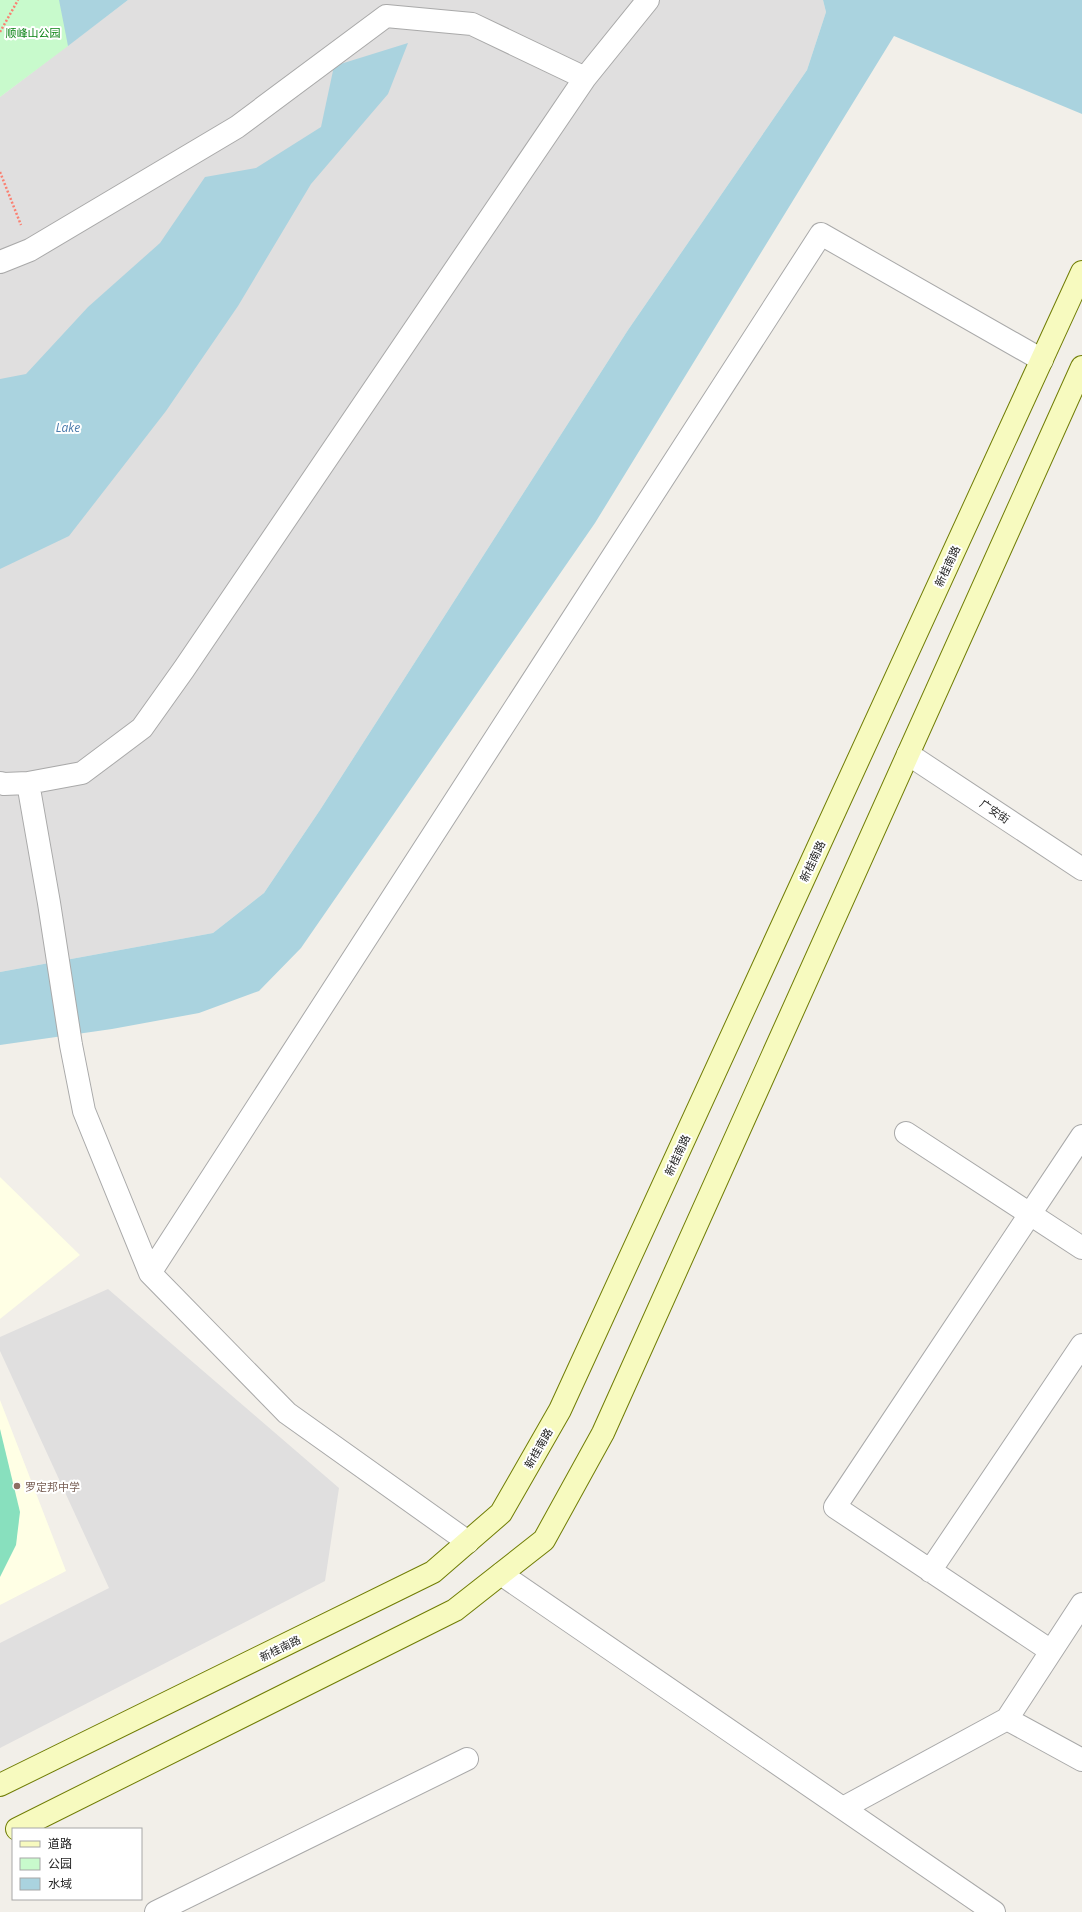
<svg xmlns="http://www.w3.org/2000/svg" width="1082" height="1912" viewBox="0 0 1082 1912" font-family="'Open Sans','Noto Sans SC',sans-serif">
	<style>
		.residential { fill: #e0dfdf }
		.education { fill: #ffffe5 }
		.park { fill: #c8facc }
		.pitch { fill: #88e0be }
		.water { fill: #aad3df }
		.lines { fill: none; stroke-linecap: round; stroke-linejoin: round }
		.street-casing { stroke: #a9a9a9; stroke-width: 24 }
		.secondary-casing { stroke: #707d05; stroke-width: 24 }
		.path { stroke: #fa8072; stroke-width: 2.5; stroke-dasharray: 2 2; stroke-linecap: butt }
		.street { stroke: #fff; stroke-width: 22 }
		.secondary { stroke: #f7fabf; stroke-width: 22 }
		.education-dot { fill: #8d6e63; stroke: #fff; stroke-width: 1.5 }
		.labels { text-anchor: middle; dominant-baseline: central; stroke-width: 4; stroke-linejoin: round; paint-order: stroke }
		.park-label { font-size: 11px; fill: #0c8416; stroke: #fff }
		.street-label { font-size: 11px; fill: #222; stroke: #fff }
		.education-label { font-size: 11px; fill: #785e54; stroke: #fff; text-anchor: start }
		.water-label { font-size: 12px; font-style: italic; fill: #4a7aab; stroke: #fff }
	</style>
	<rect width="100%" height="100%" fill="#f2efe9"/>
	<path class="residential" d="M128 0H823L826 12 807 70 628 330 320 810 264 893 213 933 0 972V97Z
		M108 1289 339 1488 325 1581 0 1748V1643L109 1588 0 1351V1337Z"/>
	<path class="education" d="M0 1177 80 1255 0 1319Z
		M0 1400 66 1571 0 1605Z"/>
	<path class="park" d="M0 0H87L68 46 0 97Z"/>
	<path class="pitch" d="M0 1429 20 1512 16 1545 0 1577Z"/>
	<path class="water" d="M59 0H128L68 46Z
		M823 0H1082V114L894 36 595 523 301 948 259 991 199 1013 112 1029 0 1045V972L213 933 264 893 320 810 628 330 807 70 826 12Z
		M408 43 388 94 311 184 238 306 166 411 69 536 0 569V379L26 374 88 307 160 243 205 177 256 168 321 127 334 66Z"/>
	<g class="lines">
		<defs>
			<path id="street" d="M0 262 30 250 237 127 386 16 472 24 585 78
				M908 754 1082 869
				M0 783 4 784 28 783 82 773 142 728 184 669 585 78 648 0
				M28 783 49 903 71 1045 84 1111 150 1273 287 1413 468 1542
				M906 1133 1082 1248
				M150 1273 821 234 1042 360
				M930 1571 1082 1345
				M501 1574 994 1912
				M1051 1651 835 1507 1082 1136
				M1007 1719 1082 1604
				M843 1808 1007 1719 1082 1760
				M156 1912 467 1759"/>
			<path id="secondary" d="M0 1785 433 1572 501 1513 560 1410 1082 272
				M17 1829 455 1610 544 1540 603 1433 1082 367"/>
		</defs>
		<use href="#street" class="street-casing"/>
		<use href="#secondary" class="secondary-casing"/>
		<path class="path" d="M0 32 18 0
			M0 172 21 225"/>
		<use href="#street" class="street"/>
		<use href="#secondary" class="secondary"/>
	</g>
	<circle class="education-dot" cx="17" cy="1486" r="4"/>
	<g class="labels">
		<g class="park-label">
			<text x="33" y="32">顺峰山公园</text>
		</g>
		<g class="street-label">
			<text transform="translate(947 566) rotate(-65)">新桂南路</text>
			<text transform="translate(995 811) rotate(34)">广安街</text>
			<text transform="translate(812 861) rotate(-65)">新桂南路</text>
			<text transform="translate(677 1155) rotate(-65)">新桂南路</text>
			<text transform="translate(538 1448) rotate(-60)">新桂南路</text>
			<text transform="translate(280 1648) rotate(-26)">新桂南路</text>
		</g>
		<g class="education-label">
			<text x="25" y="1486">罗定邦中学</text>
		</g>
		<g class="water-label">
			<text x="68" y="427">Lake</text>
		</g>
	</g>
	<rect x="12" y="1828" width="130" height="72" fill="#ffffff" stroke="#a7a7a7"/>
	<rect x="20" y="1841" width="20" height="6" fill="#f7fabf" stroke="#a7a7a7"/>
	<text x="48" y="1848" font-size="12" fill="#222222">道路</text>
	<rect x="20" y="1858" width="20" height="12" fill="#c8facc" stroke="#a7a7a7"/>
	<text x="48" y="1868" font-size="12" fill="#222222">公园</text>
	<rect x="20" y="1878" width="20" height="12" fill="#aad3df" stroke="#a7a7a7"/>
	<text x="48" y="1888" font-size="12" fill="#222222">水域</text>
</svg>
